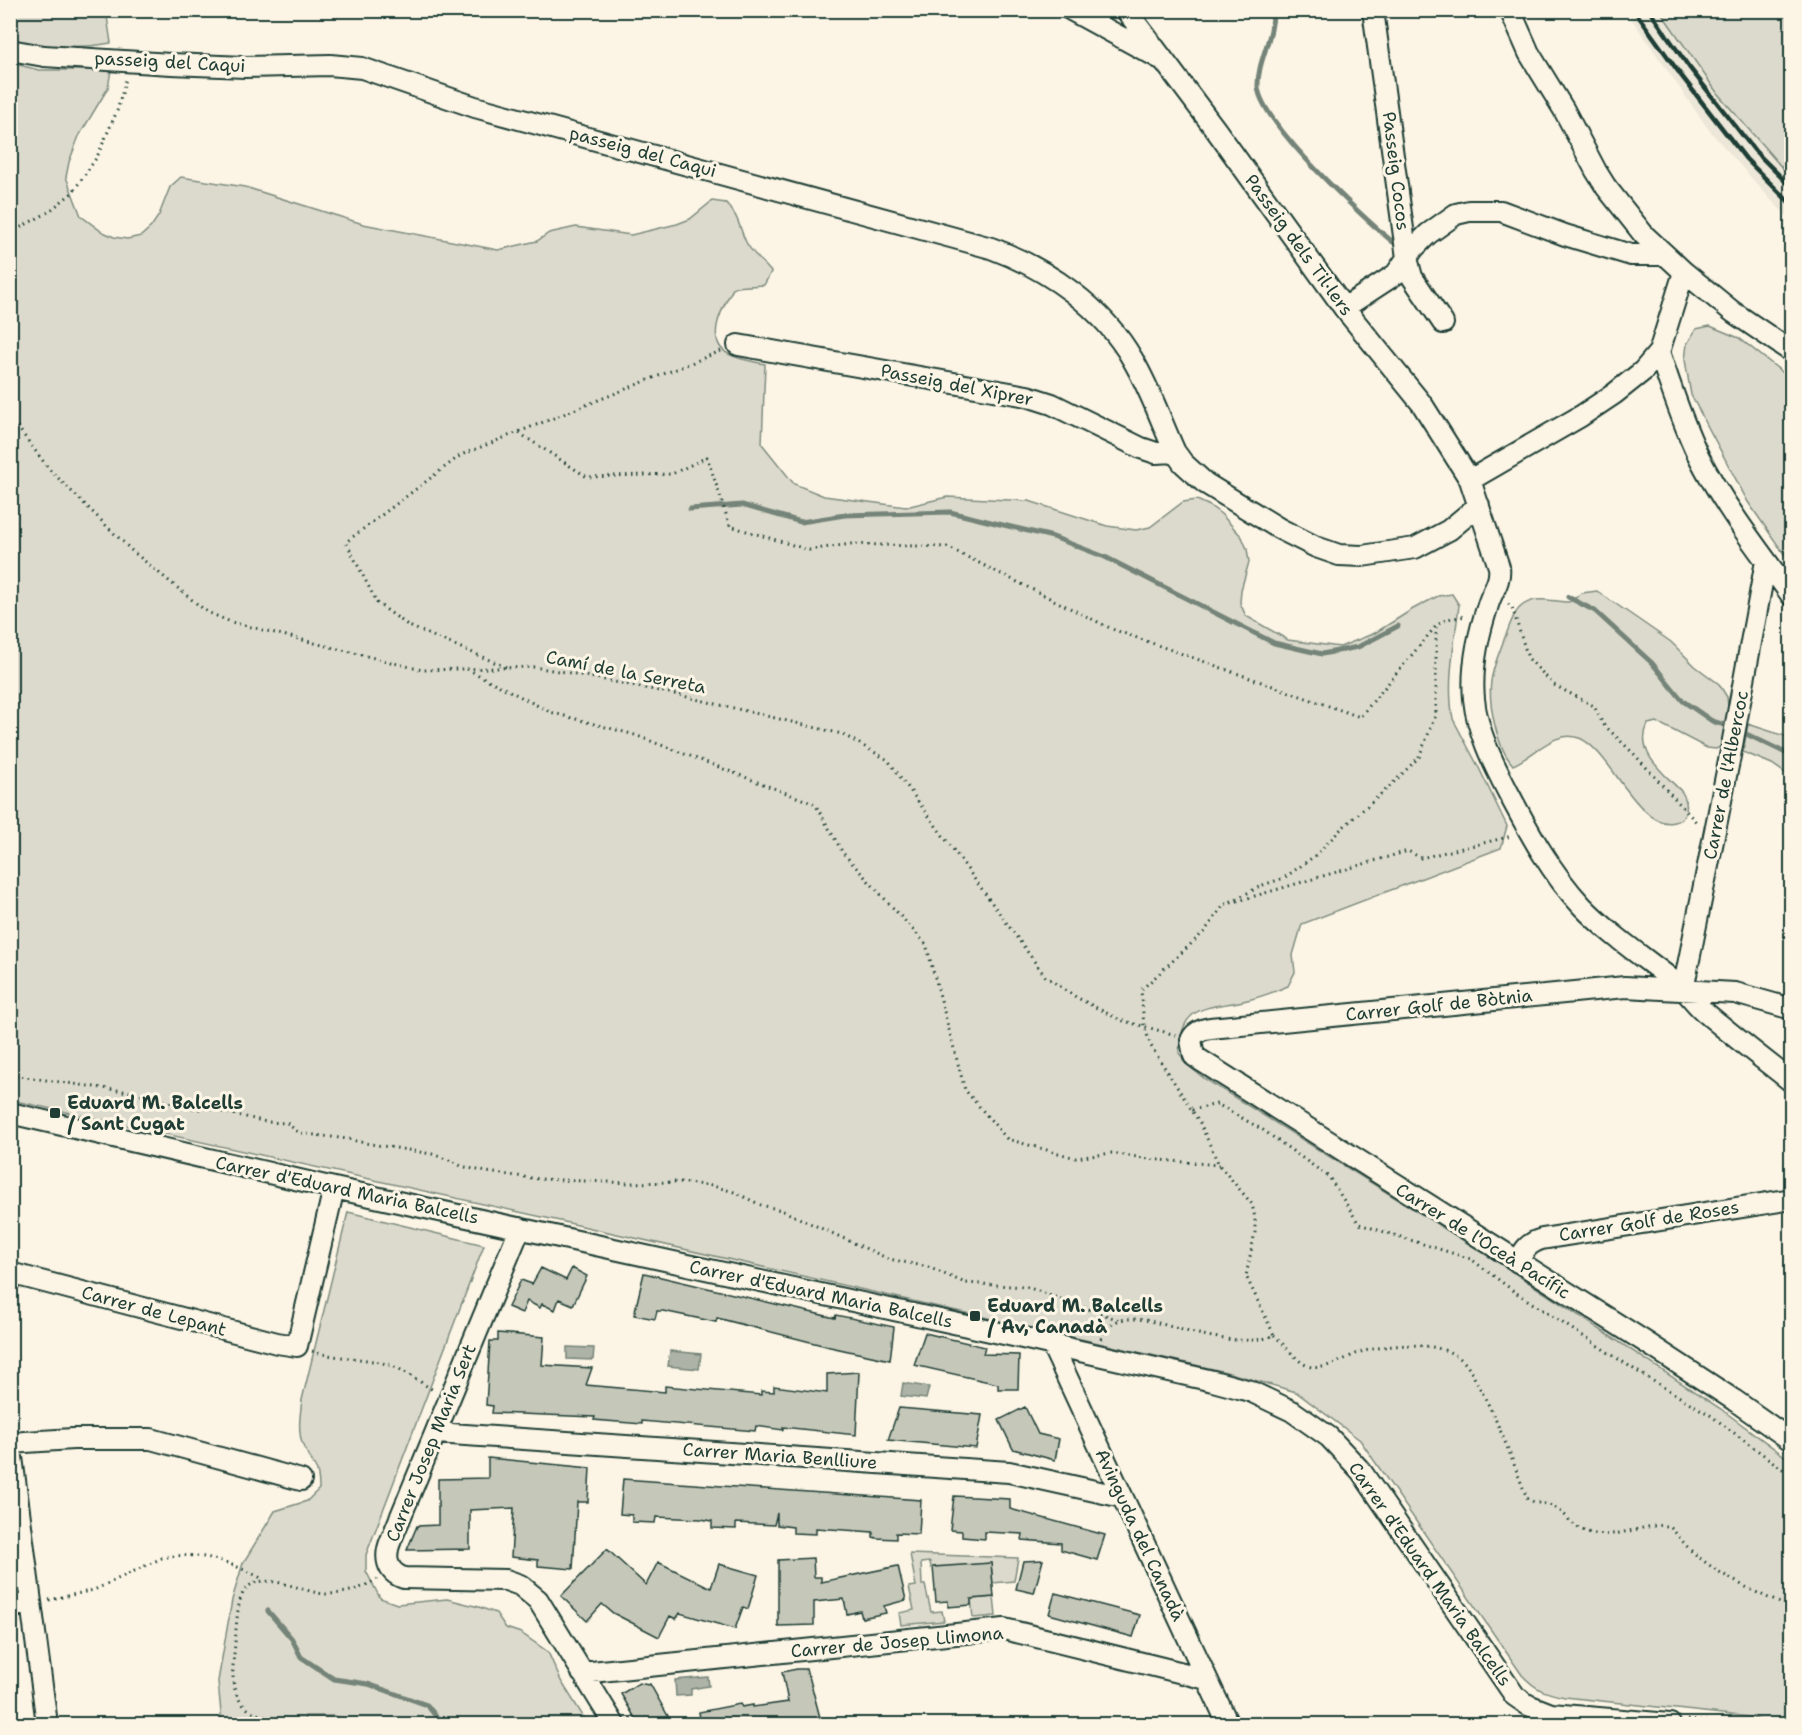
<svg xmlns="http://www.w3.org/2000/svg" width="1802" height="1735" viewBox="0 0 1802 1735" font-family="'Shantell Sans',sans-serif">
	<style>
		.built { fill: #ece7d8 }
		.green { fill: #dcdacc; stroke: #7e8c80; stroke-width: 1.5 }
		.water { fill: #aeb3a7; stroke: #758479; stroke-width: 1.5 }
		.lines { fill: none; stroke-linecap: round; stroke-linejoin: round }
		.stream { stroke: #758479; stroke-width: 5 }
		.building { fill: #c5c7b9; stroke: #1f3d34; stroke-width: 1.5 }
		.minor-casing { stroke: #1f3d34; stroke-width: 24 }
		.path { stroke: #1f3d34; stroke-width: 3; stroke-dasharray: 1.5 4.5; stroke-linecap: butt }
		.minor { stroke: #fcf5e5; stroke-width: 20 }
		.rail { stroke: #1f3d34; stroke-width: 4.5 }
		.poi-dot { fill: #1f3d34; stroke: #fcf5e5; stroke-width: 2 }
		.labels { text-anchor: middle; dominant-baseline: central; stroke-width: 6; stroke-linejoin: round; paint-order: stroke }
		.street-label { font-size: 18px; fill: #1f3d34; stroke: #fcf5e5 }
		.poi-label { font-size: 18px; font-weight: bold; fill: #1f3d34; stroke: #fcf5e5; text-anchor: start }
	</style>
	<rect width="100%" height="100%" fill="#fcf5e5"/>
	<filter id="ink" filterUnits="userSpaceOnUse"><feTurbulence type="fractalNoise" baseFrequency=".0167" numOctaves="2"/><feDisplacementMap in="SourceGraphic" scale="12" xChannelSelector="R" yChannelSelector="G"/><feConvolveMatrix kernelMatrix="1 2 1 2 8 2 1 2 1" color-interpolation-filters="sRGB"/></filter>
	<g filter="url(#ink)">
		<path class="built" d="M1626 11H1660L1718 94 1791 178V220L1770 199 1709 130Z"/>
		<path class="green" d="M106 10 111 43C79 49 42 47 11 40V11Z
			M1660 11H1791V178L1718 94Z
			M11 63 39 70H111L108 88 79 136 69 162 66 177 81 216 101 231 114 237 127 239 141 236 151 227 159 215 170 187 181 177 245 187 363 224 498 250 537 241 549 233 576 227 631 235 677 224 690 219 712 201 726 203C740 218 738 225 746 242 752 254 763 262 771 272L764 285 734 287C723 306 701 344 733 356 743 360 755 362 765 364L762 444 794 484 824 496 906 507 947 497 1029 501 1107 526 1136 530 1150 527 1183 502 1197 500 1210 506 1221 514 1242 537 1247 549 1249 562 1241 590 1240 603 1246 616 1288 640 1340 647 1375 633 1413 609 1438 596 1452 594 1459 605C1455 642 1446 682 1453 719L1478 766 1507 826 1501 848 1302 924 1293 955 1295 972 1288 986C1274 992 1258 998 1243 1001 1205 1009 1181 1004 1179 1053L1191 1068 1205 1079 1490 1257 1721 1409 1791 1461V1724H1771L1750 1717 1565 1697C1545 1693 1536 1690 1522 1675L1360 1440 1296 1392 1226 1372 551 1219 11 1100Z
			M1710 326 1739 338 1791 379V564L1748 502 1691 395 1685 360 1687 344 1696 329Z
			M1597 591 1671 642 1695 666 1719 684 1727 697 1728 706 1727 737 1724 745 1716 749 1707 748 1657 722 1648 724C1634 753 1665 774 1682 792 1686 799 1688 807 1685 814 1683 818 1679 821 1674 822 1649 830 1620 779 1606 762 1599 753 1590 742 1579 738 1554 729 1533 757 1513 765 1497 748 1488 704 1491 681 1493 666 1500 651 1505 637 1510 626 1513 612 1523 605 1538 595 1553 602 1569 602L1582 593Z
			M1748 724 1791 738V777L1772 764 1743 752Z
			M348 1212 484 1245 366 1555V1571L380 1598 397 1604 447 1599 479 1607 496 1613 506 1628 521 1633 548 1652 561 1681 588 1724H368L334 1716H305L304 1724H222L218 1681 232 1600 243 1563 275 1511 307 1501 319 1489C319 1467 314 1466 304 1448 297 1434 300 1415 302 1400Z
			M910 1554 1018 1558 1014 1581 993 1583 991 1563 931 1568 930 1562 921 1563 922 1585H925L931 1612 942 1611 944 1621 901 1625 899 1613 914 1610 909 1587 916 1586Z
			M994 1597 996 1616 973 1618 971 1599Z"/>
		<path class="water" d="M567 1347 594 1348 593 1360 567 1359Z
			M670 1351 701 1354 699 1369 668 1366Z
			M903 1383 929 1387 926 1399 901 1396Z
			M708 1677 709 1686 691 1689V1695L676 1696 675 1680Z"/>
		<g class="lines">
			<path class="stream" d="M1273 10C1274 38 1257 61 1258 87 1261 123 1363 218 1393 242
				M690 509 742 505 801 522 845 515 950 512 1053 537 1105 557 1274 643 1322 654 1358 647 1398 626
				M1568 597 1595 611 1652 663 1683 701 1712 721 1731 727
				M1740 731 1792 756
				M268 1611 292 1639 301 1657 334 1679 368 1684 427 1705 442 1724"/>
		</g>
		<path class="building" d="M541 1268 566 1280 572 1268 587 1276 573 1305 559 1299 555 1310 542 1304 540 1308 527 1301 522 1313 508 1307 521 1280 532 1284Z
			M644 1273 835 1318 836 1315 894 1327 890 1360 830 1347 717 1318 716 1322 663 1311H657L655 1319 634 1315Z
			M498 1333 544 1337 542 1365 592 1368 586 1385 665 1392V1386L761 1395V1391L774 1392V1386L827 1393V1374L859 1372 856 1435 783 1427V1430L756 1426 755 1431 642 1421V1424L594 1420 595 1417 492 1413 493 1406 486 1405 490 1341H498Z
			M925 1333 985 1347 983 1354 1019 1355 1018 1389H998V1384L914 1365Z
			M1025 1407 1038 1434 1059 1439 1055 1460 1013 1449 999 1420Z
			M899 1408 982 1415 976 1448 888 1440Z
			M488 1458 590 1468 588 1502H577L573 1569 538 1566V1560L511 1557 514 1508 470 1510V1549L407 1550 417 1526 438 1525V1479L488 1478Z
			M623 1479 921 1500 919 1534 896 1533V1539L876 1538 873 1537V1532L816 1528V1534L793 1533V1527L777 1525V1513L774 1525 736 1523V1529L712 1528V1521L701 1519 656 1517 655 1523 632 1522V1515L620 1514Z
			M954 1496 1010 1499V1509L1105 1535 1097 1560 1061 1550V1543L1022 1540 1023 1534 985 1532V1539L962 1537V1531L950 1530Z
			M607 1549 646 1585 658 1562 711 1588 719 1564 758 1575 748 1609 743 1607 735 1629 680 1613 676 1619 670 1616 659 1637 613 1613 602 1604 587 1621 561 1596Z
			M813 1558 814 1577H821V1582L898 1566 906 1600 884 1606 886 1613 862 1618 860 1611 847 1614 844 1599 814 1602V1625L778 1626V1560Z
			M1043 1560 1034 1593 1016 1589 1023 1561Z
			M991 1563 994 1597 971 1599V1605L948 1607V1601L936 1602 933 1567Z
			M1055 1593 1140 1615 1133 1637 1049 1614Z
			M797 1669H806L808 1676H809L822 1725H701L699 1712 740 1704 742 1707 753 1705V1707L788 1702 782 1672Z
			M639 1683 648 1685 650 1684 673 1725H639L621 1694Z"/>
		<g class="lines">
			<defs>
				<path id="minor" d="M1071 10 1159 58
					M1126 10 1216 130 1344 308 1422 404 1470 480 1499 567C1501 582 1492 591 1488 605 1478 635 1471 666 1474 699 1477 731 1493 763 1508 792 1529 832 1551 873 1582 906 1612 937 1648 960 1681 987 1690 995 1697 1006 1706 1013 1734 1037 1763 1059 1792 1082
					M1373 10 1407 258 1412 277 1443 323
					M1510 10 1529 53 1564 110 1596 171 1606 187 1644 235 1684 272 1733 312 1792 352
					M10 50 44 56 171 64 245 67 330 65 362 68 475 107 991 248C1048 269 1103 307 1133 360 1150 389 1161 421 1175 452
					M1344 308 1396 274 1414 248 1428 234 1456 214 1469 211H1501L1565 235 1631 255H1665
					M738 345 1027 396 1052 404 1141 448 1156 453 1175 452 1183 463 1205 483 1280 529 1316 547 1339 555 1362 556 1415 548 1449 530 1479 505
					M1659 352C1671 387 1682 422 1698 455 1723 505 1759 551 1792 596
					M1470 480 1581 416 1614 394 1643 371 1659 352 1684 272
					M1683 990 1730 756 1766 561
					M1792 1009 1735 993 1625 987 1221 1027C1210 1028 1196 1028 1191 1040L1194 1056 1200 1060 1647 1343 1734 1400 1792 1441
					M10 1113 334 1188 1018 1337 1213 1381 1250 1391 1292 1411 1329 1437 1361 1471 1515 1696 1528 1705 1551 1714 1670 1724
					M520 1228 391 1540C384 1556 386 1572 404 1578L506 1580 520 1585 538 1600 614 1724
					M1518 1262C1524 1250 1528 1243 1542 1239L1792 1199
					M10 1273 277 1343 297 1346 334 1188
					M1052 1345 1228 1724
					M436 1433 1009 1472 1122 1497
					M10 1442 47 1724
					M10 1443 73 1439H151L301 1480
					M10 1606 31 1604
					M582 1673 1004 1629 1207 1679"/>
			</defs>
			<use href="#minor" class="minor-casing"/>
			<path class="path" d="M10 233 47 213 72 193 97 157 117 111 126 79
				M10 417 49 469 131 550 207 612 231 622 422 670 533 667 565 672 679 695 842 734 888 760 1045 976 1076 997 1120 1020 1176 1035
				M519 433 587 477 672 474 707 457 730 526 809 550 851 544 947 547 1112 629 1360 717 1436 626
				M1508 604 1512 607 1528 658 1554 685 1594 706 1603 724 1634 754 1698 824
				M506 667 409 626 377 603 346 542 461 455 721 351
				M467 669 550 712 635 735 815 804 843 853 926 944 965 1090 1007 1139 1076 1158 1112 1153 1149 1159 1219 1165
				M1231 903 1408 851 1421 858 1512 836
				M10 1078 18 1076 130 1092 196 1109H211L267 1122 287 1123 299 1133 348 1139 365 1143 432 1154 452 1161 461 1166 486 1172 540 1179 630 1183 679 1182 713 1186 734 1192 761 1205 781 1210 889 1259 928 1267 965 1283 1027 1287 1119 1320
				M1192 1110 1217 1104 1263 1130 1329 1177 1359 1224 1471 1259 1515 1292 1643 1375 1710 1415 1792 1476
				M1274 1335C1284 1344 1296 1361 1308 1366 1324 1372 1346 1357 1361 1352 1388 1344 1441 1339 1463 1361 1471 1369 1476 1382 1482 1392 1500 1426 1513 1462 1527 1498 1536 1505 1545 1502 1554 1507 1570 1515 1568 1527 1591 1533 1617 1540 1652 1520 1670 1527 1679 1536 1686 1547 1696 1555 1724 1578 1758 1594 1792 1608
				M1101 1339C1104 1330 1111 1323 1120 1320 1140 1316 1161 1324 1179 1329 1204 1336 1250 1347 1274 1335L1246 1276 1255 1232V1218L1252 1204 1219 1165 1200 1123 1151 1046 1144 1026 1141 990 1204 932 1224 905 1263 885 1284 878 1316 855 1341 829 1390 786 1419 757 1436 715V626L1447 619 1466 616
				M312 1351C336 1359 362 1357 386 1364 404 1369 419 1382 435 1391
				M49 1600 94 1590 162 1558C200 1550 230 1562 263 1579
				M1688 1720 1728 1724
				M312 1724C301 1720 288 1720 276 1719 235 1713 230 1690 234 1654 236 1638 236 1608 242 1595 256 1565 302 1593 326 1594 346 1594 361 1589 377 1579"/>
			<use href="#minor" class="minor"/>
			<path class="rail" d="M1634 10 1680 74 1746 159 1792 205
				M1649 10 1689 67 1755 151 1792 188"/>
		</g>
	</g>
	<g class="poi-dot">
		<rect x="49" y="1107" width="12" height="12" rx="3"/>
		<rect x="969" y="1310" width="12" height="12" rx="3"/>
	</g>
	<g class="labels">
		<g class="street-label">
			<text transform="translate(170 62) rotate(3)">passeig del Caqui</text>
			<text transform="translate(643 152) rotate(15)">passeig del Caqui</text>
			<text transform="translate(1396 171) rotate(83)">Passeig Cocos</text>
			<text transform="translate(1299 245) rotate(54)">Passeig dels Til·lers</text>
			<text transform="translate(957 385) rotate(11)">Passeig del Xiprer</text>
			<text transform="translate(626 672) rotate(11)">Camí de la Serreta</text>
			<text transform="translate(1726 775) rotate(-79)">Carrer de l'Albercoc</text>
			<text transform="translate(1439 1005) rotate(-6)">Carrer Golf de Bòtnia</text>
			<text transform="translate(347 1190) rotate(12)">Carrer d'Eduard Maria Balcells</text>
			<text transform="translate(1649 1221) rotate(-9)">Carrer Golf de Roses</text>
			<text transform="translate(1483 1241) rotate(32)">Carrer de l'Oceà Pacífic</text>
			<text transform="translate(821 1294) rotate(12)">Carrer d'Eduard Maria Balcells</text>
			<text transform="translate(154 1311) rotate(15)">Carrer de Lepant</text>
			<text transform="translate(431 1443) rotate(-68)">Carrer Josep Maria Sert</text>
			<text transform="translate(780 1456) rotate(4)">Carrer Maria Benlliure</text>
			<text transform="translate(1140 1535) rotate(65)">Avinguda del Canadà</text>
			<text transform="translate(1430 1574) rotate(55)">Carrer d'Eduard Maria Balcells</text>
			<text transform="translate(897 1642) rotate(-5)">Carrer de Josep Llimona</text>
		</g>
		<g class="poi-label">
			<text x="67" y="1103">Eduard M. Balcells<tspan x="67" dy="21">/ Sant Cugat</tspan></text>
			<text x="987" y="1306">Eduard M. Balcells<tspan x="987" dy="21">/ Av, Canadà</tspan></text>
		</g>
	</g>
	<rect width="1802" height="1735" fill="none" stroke="#fcf5e5" stroke-width="36"/>
	<rect x="18" y="18" width="1766" height="1699" fill="none" stroke="#1f3d34" stroke-width="2" filter="url(#ink)"/>
</svg>
